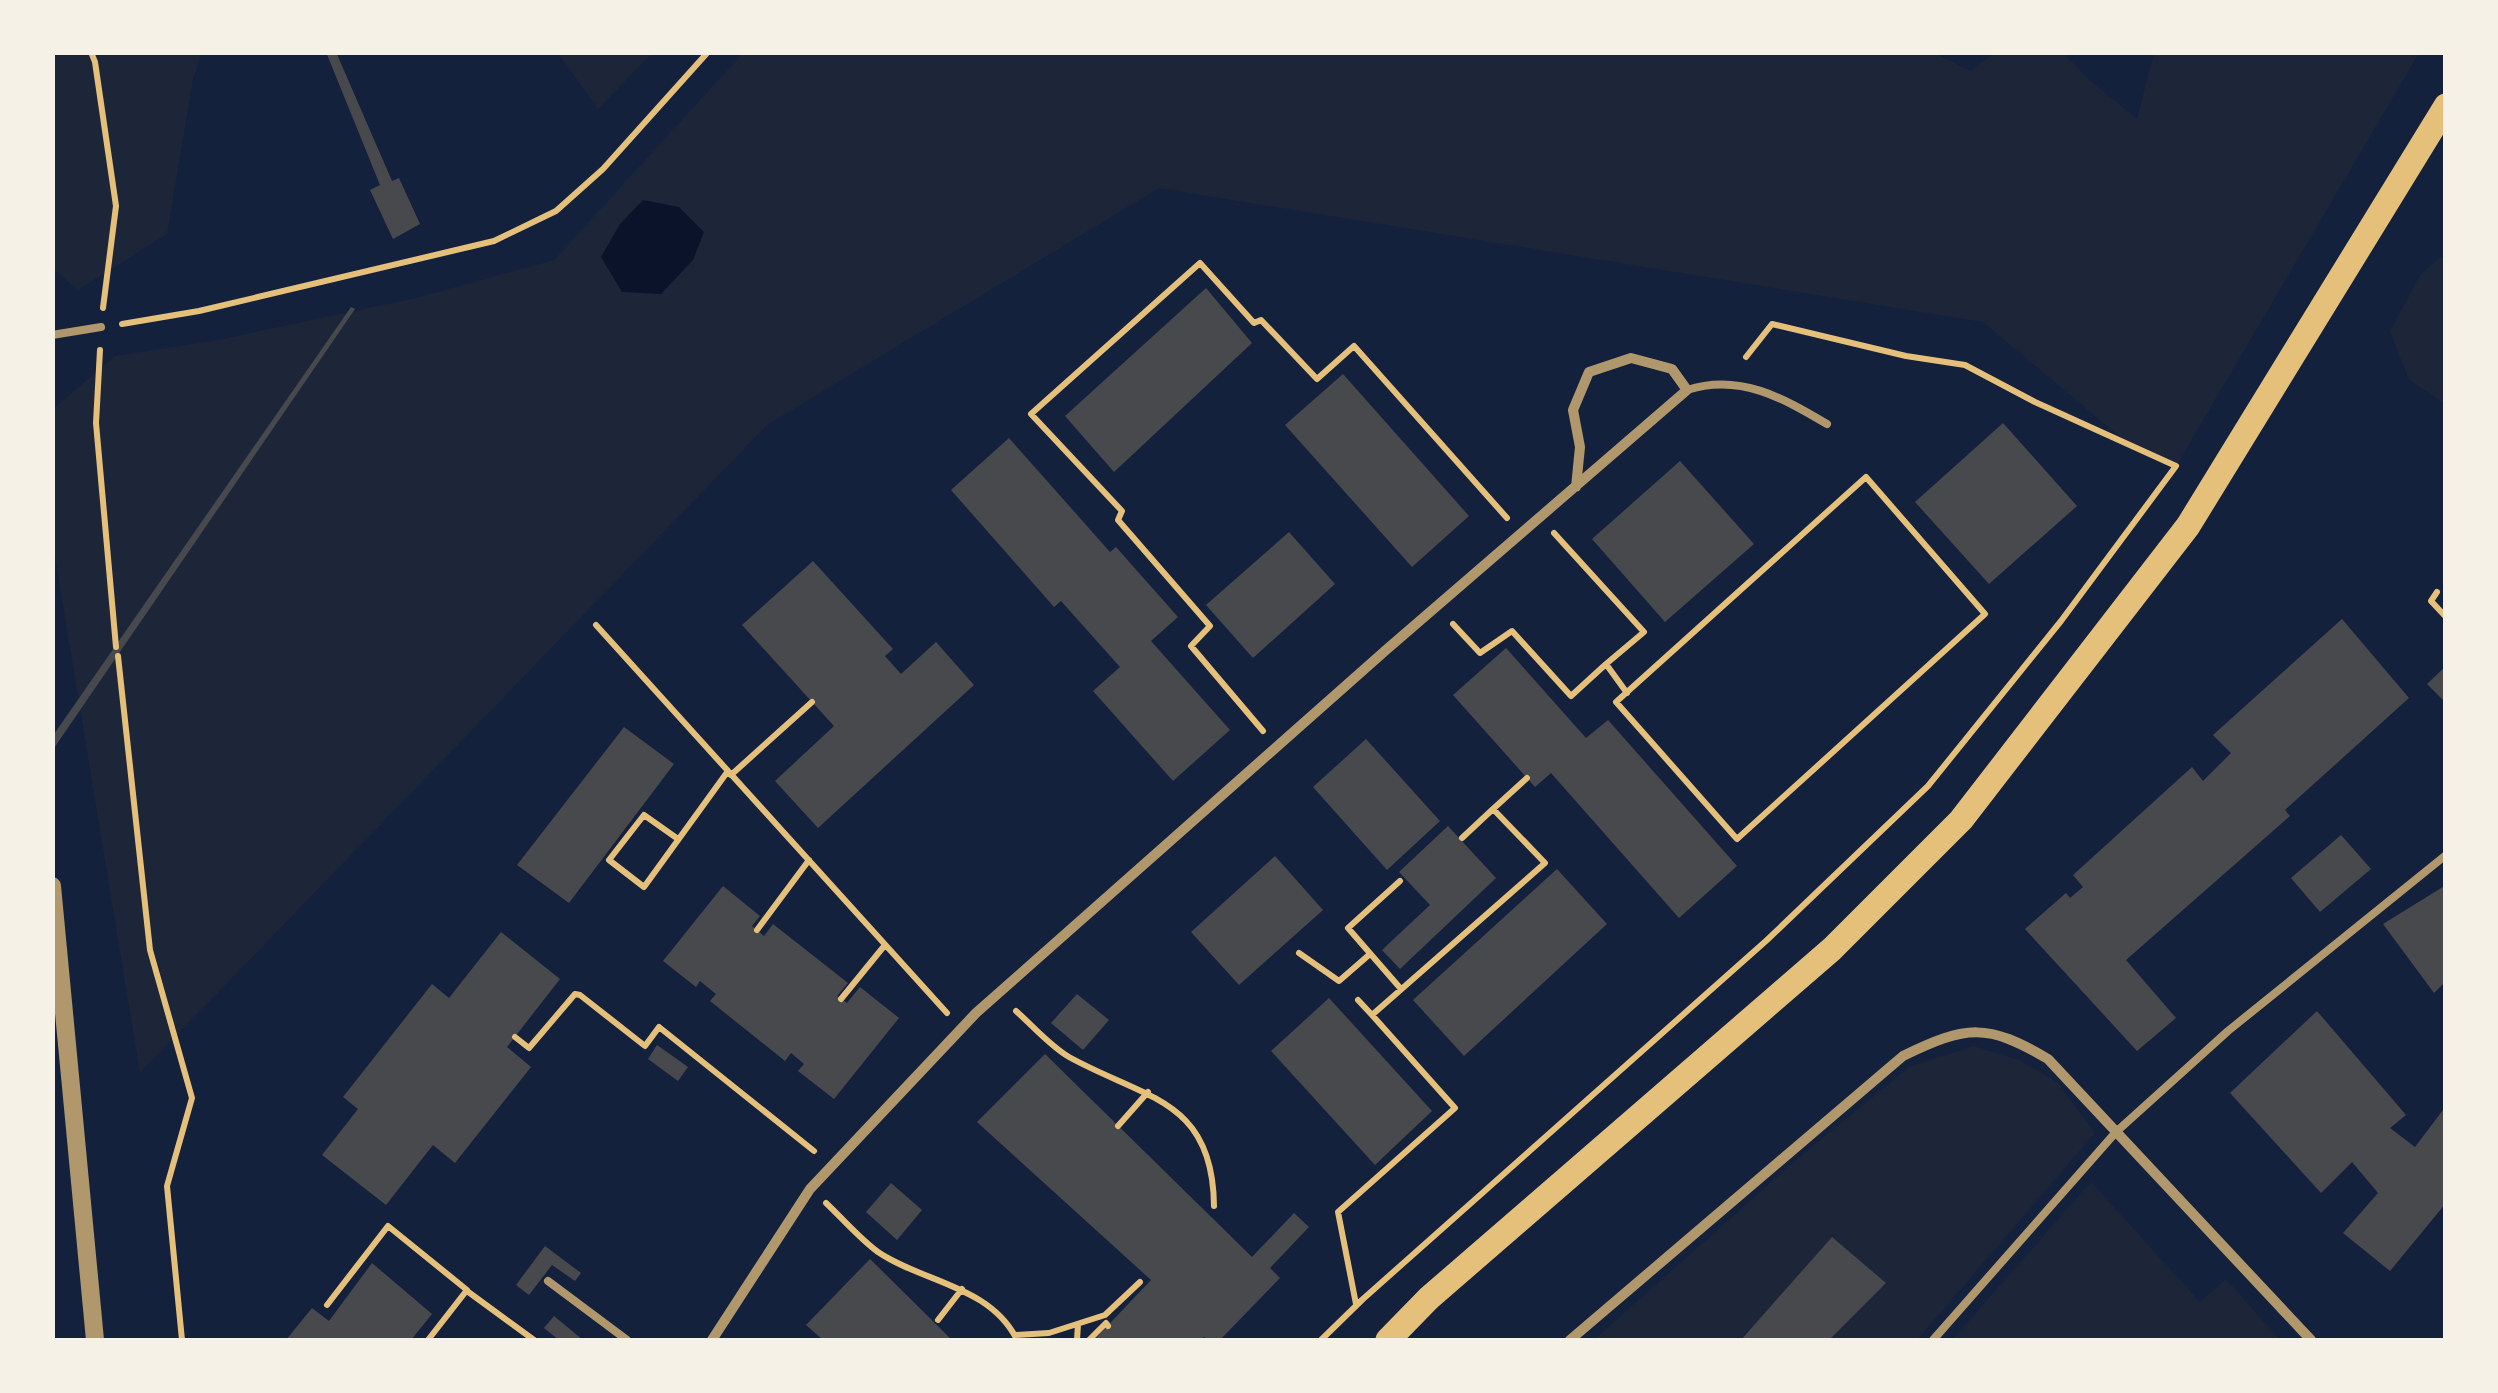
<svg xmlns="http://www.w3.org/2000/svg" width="2498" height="1393" viewBox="0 0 2498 1393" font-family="'Fira Sans Condensed',sans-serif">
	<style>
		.green { fill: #1d2539 }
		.water { fill: #0b132b }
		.building { fill: #48494c }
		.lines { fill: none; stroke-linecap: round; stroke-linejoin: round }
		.path { stroke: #e5c07b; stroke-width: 6 }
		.service { stroke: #b1986c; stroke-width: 8 }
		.minor { stroke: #b1986c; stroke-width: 10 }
		.tertiary { stroke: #b1986c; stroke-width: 18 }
		.primary { stroke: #e5c07b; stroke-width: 25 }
	</style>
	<rect width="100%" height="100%" fill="#14213d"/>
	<path class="green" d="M1932 52 1971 71 1994 53H2064L2087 78 2137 119 2154 53H2419L2176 466 2137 451 1983 322 1159 188 767 425 140 1073 53 544 52 410 115 356 213 341 416 298 554 260 743 53Z
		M53 53H202L193 79 167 234 78 290 53 269Z
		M558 53H652L598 109Z
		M2440 257 2446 260 2445 404 2409 380 2390 331 2421 274Z
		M1973 1046 2019 1060 2057 1082 2095 1133 1917 1340H1594L1796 1160 1909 1067Z
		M2091 1182 2200 1302 2226 1279 2280 1340H1952Z"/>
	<path class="water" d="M643 200 679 207 704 232 693 260 661 294 622 292 601 257 620 224Z"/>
	<path class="building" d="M326 52H336L392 181 399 178 420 224 393 239 370 190 380 185Z
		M1206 288 1252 343 1114 472 1065 416Z
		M351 307 355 309 52 751V737Z
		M1343 374 1469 516 1412 567 1285 425Z
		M2003 423 2077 506 1989 584 1915 502Z
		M1009 438 1110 552 1116 547 1178 617 1151 641 1230 730 1173 781 1093 691 1120 667 1061 601 1054 607 951 490Z
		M1680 461 1754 544 1665 622 1592 539Z
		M1289 532 1335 584 1253 658 1206 605Z
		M813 561 893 649 885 656 901 674 936 642 974 685 818 828 775 781 834 726 742 625Z
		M2342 619 2409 698 2285 810 2290 816 2126 960 2176 1018 2137 1051 2025 929 2066 893 2070 898 2083 887 2073 875 2192 767 2203 781 2231 753 2213 735Z
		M1506 648 1586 738 1608 720 1737 866 1679 918 1551 773 1535 787 1453 695Z
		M2446 666V703L2427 684Z
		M624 727 674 764 569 903 517 865Z
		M1366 739 1440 821 1387 870 1313 787Z
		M1448 826 1496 878 1400 969 1382 950 1430 905 1399 872Z
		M2341 835 2371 869 2320 912 2291 878Z
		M1275 856 1323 910 1239 985 1191 932Z
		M1557 869 1607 924 1464 1056 1413 1000Z
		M2446 885V981L2434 993 2383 924Z
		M723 886 760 916 752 926 764 936 773 924 848 983 837 996 841 999 847 1003 860 987 899 1018 834 1099 798 1071 804 1064 791 1053 785 1061 710 1001 716 994 700 981 696 987 663 961Z
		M501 932 560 979 507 1047 531 1067 455 1163 433 1145 386 1205 322 1155 358 1109 343 1097 432 984 449 998Z
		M1077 994 1109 1020 1083 1050 1051 1023Z
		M1329 998 1432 1111 1375 1165 1271 1051Z
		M2317 1011 2406 1115 2390 1128 2415 1147 2446 1106V1203L2390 1271 2343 1233 2378 1193 2352 1162 2321 1193 2230 1093Z
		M657 1045 688 1067 678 1081 648 1059Z
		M1045 1054 1252 1257 1294 1213 1309 1227 1270 1268 1280 1278 1220 1340H1208L1204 1337 1201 1340H1094L1151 1280 977 1122Z
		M891 1183 922 1210 897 1240 866 1212Z
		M1832 1237 1886 1283 1829 1340H1741Z
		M545 1246 581 1273 575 1281 552 1265 529 1295 516 1285Z
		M870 1259 952 1340H823L806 1325Z
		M372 1263 432 1314 411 1340H286L312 1308 329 1321Z
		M554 1316 583 1340H559L544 1328Z"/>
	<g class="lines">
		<path class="path" d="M91 52 95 62 116 206 103 308
			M122 324 199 311 494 241 556 211 603 169 708 52
			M100 350 96 423 116 647
			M1866 477 1985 614 1737 839 1616 702Z
			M1554 533 1644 632 1606 664 1627 693
			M2437 592 2431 601 2446 617
			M1453 624 1480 653 1512 631 1571 696 1606 664
			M596 625 947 1013
			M118 656 150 950 192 1098 167 1186 182 1340
			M1263 731 1191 646 1210 626 1118 520 1122 511 1031 414 1200 263 1254 323 1261 320 1317 379 1354 346 1507 518
			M731 775 812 702
			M1462 838 1493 809
			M678 839 644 815 609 860 644 887 728 771
			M1400 881 1348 928 1401 989
			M757 930 809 860
			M1299 953 1339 981 1370 954
			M841 999 885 945
			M1358 1000 1372 1015
			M1016 1011C1033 1026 1050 1046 1069 1057 1145 1099 1213 1099 1214 1206
			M515 1037 529 1048 575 994 580 995 645 1046 659 1027 814 1151
			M1118 1126 1148 1092
			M826 1203C843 1219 860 1239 878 1252 922 1282 991 1286 1017 1340
			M467 1291 534 1340
			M1356 1304 1338 1212 1455 1108 1372 1015 1545 863 1493 809 1527 778
			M327 1305 388 1226 467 1290 428 1340
			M938 1320 962 1289
			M1015 1335 1049 1333 1105 1315 1140 1282
			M1077 1340 1078 1324
			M1089 1340 1106 1323 1108 1326
			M1321 1340 1363 1299 1767 940 1928 786 2061 621 2176 466 2035 402 1965 365 1906 356 1772 324 1746 357"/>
		<path class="service" d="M52 335 101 327
			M1687 390C1740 373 1783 398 1827 424
			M548 1281 627 1340
			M1933 1340 2116 1132 2228 1031 2446 855"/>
		<path class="minor" d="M712 1340 810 1189 976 1013 1386 650 1687 390 1672 369 1631 358 1589 372 1573 410 1580 447 1576 487
			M1570 1340 1903 1056C1967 1025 1987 1023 2048 1059L2311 1340"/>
		<path class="tertiary" d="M52 886 95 1340"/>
		<path class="primary" d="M1388 1340 1429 1298 1832 949 1961 820 2188 526 2446 106"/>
	</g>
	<rect width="2498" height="1393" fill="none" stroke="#f6f1e7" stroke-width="110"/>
</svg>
